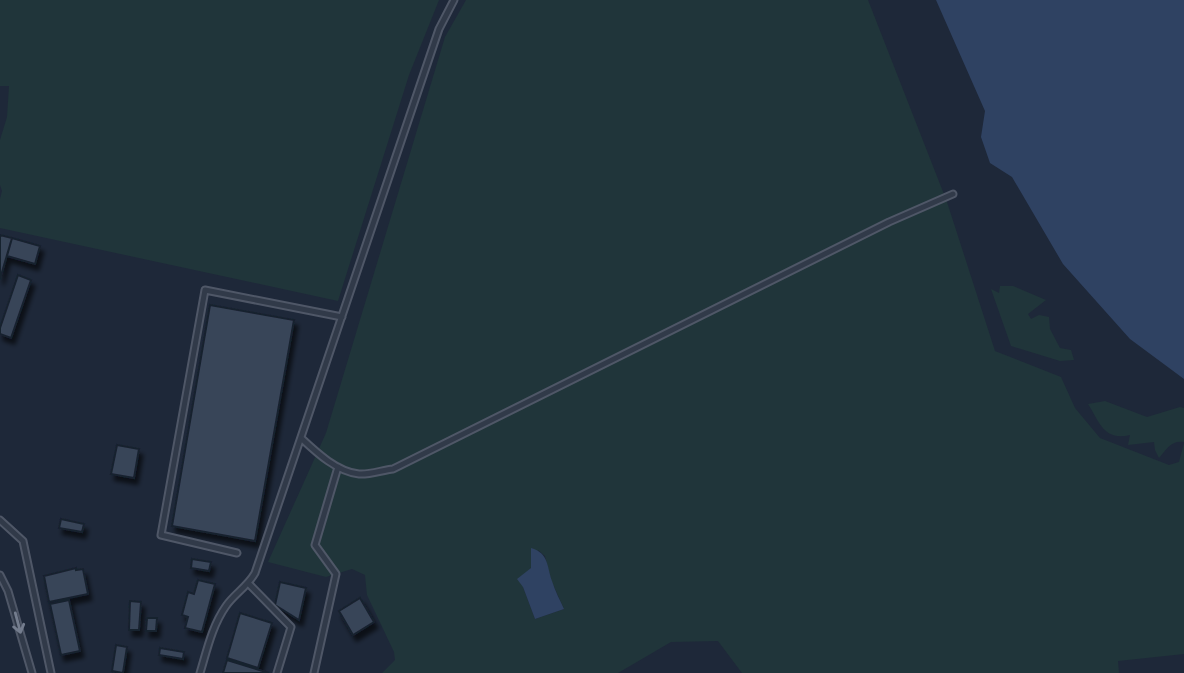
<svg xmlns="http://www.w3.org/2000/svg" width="1184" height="673" viewBox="0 0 1184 673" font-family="Montserrat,sans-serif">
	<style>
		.green { fill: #20353a; fill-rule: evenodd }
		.water { fill: #2f4262 }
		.building { fill: #394459; stroke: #19212f; stroke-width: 2; filter: url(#shadow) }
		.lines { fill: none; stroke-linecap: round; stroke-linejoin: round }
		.lane-casing { stroke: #4f5767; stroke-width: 9 }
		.lane { stroke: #313a49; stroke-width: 5 }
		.oneway { stroke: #747d8e }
	</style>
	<defs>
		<filter id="shadow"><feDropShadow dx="3.5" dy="6" stdDeviation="2" flood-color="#0009"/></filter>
	</defs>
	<rect width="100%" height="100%" fill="#1e2839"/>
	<path class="green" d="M0 0H439L409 75 338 301 0 228V199L2 191 0 185V140L7 117 9 86H0Z
		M466 0H868L947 202 995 351 1061 377 1075 408 1100 438 1169 465 1179 462 1184 443V654L1118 661 1119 673H742L718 641 671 642 618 673H382L395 660 394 652 367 595 365 575 352 569 326 577 268 562 326 433 445 37ZM538 550 545 556 551 580 564 609 535 619 523 587Z
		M1000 286H1013L1046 300 1028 314 1031 319 1039 315 1049 317 1050 329 1060 348 1071 350 1074 360 1060 361 1011 346 991 289 999 293Z
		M1105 401 1147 417 1180 407 1184 408V442C1171 440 1167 449 1159 458L1155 450 1154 442 1128 445 1130 435C1104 441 1100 423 1088 404Z"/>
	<path class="water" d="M936 0H1184V379L1130 339 1063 264 1012 177 990 163 981 137 985 111Z
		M531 548C549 553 547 567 552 581 555 591 560 600 564 609L535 619 523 587 517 579 531 568Z"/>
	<path class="building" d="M0 235 12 238 0 279Z
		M12 238 40 246 35 264 7 256Z
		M18 275 31 280 11 338 0 334V328Z
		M210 305 294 320 255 541 172 526Z
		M117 445 139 449 134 478 111 474Z
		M61 519 84 524 82 532 59 528Z
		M192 559 211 562 209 571 191 568Z
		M76 568V570L83 569 88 594 49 602 44 576Z
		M198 580 215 584 202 632 185 628 188 617 182 615 188 592 194 594Z
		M280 582 306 588 299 620 275 605Z
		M360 598 374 622 353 635 339 611Z
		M69 600 80 651 61 655 50 604Z
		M130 601 141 602 139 630H129Z
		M240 613 272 623 258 668 227 658Z
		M147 618H157L156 631H146Z
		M116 645 127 647 123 673 112 671Z
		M160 648 184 652 183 659 159 655Z
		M227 660 269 673H223Z"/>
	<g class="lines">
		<defs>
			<path id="lane" d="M301 438C316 452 337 472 359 474 369 475 383 470 393 469L889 222 953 194
				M0 520 23 541 51 673
				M237 553 161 535 205 290 342 317
				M0 575 8 591 32 673
				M249 584 291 627 277 673
				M200 673C207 650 212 626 226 606 234 594 247 587 255 573L439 29 454 0
				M314 673 336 574 315 545 338 467"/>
		</defs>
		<use href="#lane" class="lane-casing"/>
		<use href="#lane" class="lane"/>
	</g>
	<defs><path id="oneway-shaft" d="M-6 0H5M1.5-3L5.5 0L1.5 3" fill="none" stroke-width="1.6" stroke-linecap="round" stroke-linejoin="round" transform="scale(1.75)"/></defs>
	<use class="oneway" href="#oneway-shaft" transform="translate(18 623) rotate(75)"/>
</svg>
